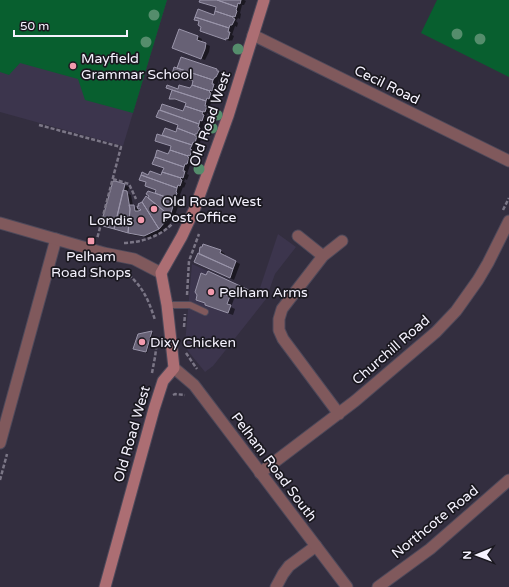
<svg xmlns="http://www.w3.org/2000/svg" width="509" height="587" viewBox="0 0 509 587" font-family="'Varela Round',sans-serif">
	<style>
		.built { fill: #3c354d }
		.green { fill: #085f2f }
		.shadow { fill: #0007 }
		.building { fill: #676175; stroke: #9a95aa }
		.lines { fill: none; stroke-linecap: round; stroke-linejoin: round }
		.service-casing { stroke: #4e495a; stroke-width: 8 }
		.minor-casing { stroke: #4e495a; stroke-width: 13 }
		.tertiary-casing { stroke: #4e495a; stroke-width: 13 }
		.secondary-casing { stroke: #4e495a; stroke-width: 13 }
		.path { stroke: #7b7686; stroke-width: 2.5; stroke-dasharray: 4 2; stroke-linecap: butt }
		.service { stroke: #80595c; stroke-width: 6 }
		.minor { stroke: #80595c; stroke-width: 11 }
		.tertiary { stroke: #80595c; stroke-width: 11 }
		.secondary { stroke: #ac6e73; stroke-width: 11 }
		.tree { fill: #558d6c }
		.poi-dot { fill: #f29aad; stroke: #1a181f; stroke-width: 1.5 }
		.labels { text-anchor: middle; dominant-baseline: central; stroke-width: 3.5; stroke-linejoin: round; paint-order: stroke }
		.poi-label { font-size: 14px; fill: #f5f2fe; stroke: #1a181f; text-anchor: start }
		.street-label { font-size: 14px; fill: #f5f2fe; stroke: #1a181f }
	</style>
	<rect width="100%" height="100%" fill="#332e3f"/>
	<path class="built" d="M0 0H167L123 146 0 112Z
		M278 234 296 247 275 274 266 299 213 366 205 372 188 351 185 344 192 264 258 294Z"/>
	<path class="green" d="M0 0H167L133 113 85 100 78 79 20 63 9 75 0 72Z
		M437 0H509V77L421 33Z"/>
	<path class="shadow" d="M201 0H244L246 1 244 5H242L240 13 241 14 240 19 238 18 236 21 238 23 237 27 235 26 232 35 234 36 232 41 231 40 230 41 205 33 201 30 202 27 200 22 195 19 214 16 217 8 205 4Z
		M179 31 198 37 202 39 201 42 210 46 209 52 205 60 177 50 173 48Z
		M217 70 221 72V74L222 75 221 79H219L218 83 216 87 218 88 216 92H214L213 95 215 96 213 101 212 100 209 109 211 110 209 114 207 113 206 117 208 118 206 123 204 122 202 130 203 131 202 136 200 135 199 137V139L201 140 199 144H197L194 152 196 153 194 158 193 157 192 161H193L192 166 190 165 187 174 189 175 187 180 185 179 184 182 186 183 184 188 183 187 180 195 181 196 180 200H178L177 203 179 204 174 218 164 231 149 238 133 235 108 228 104 226 124 185 129 187 127 193 131 195 133 206 138 209 139 212 143 211 139 209 148 199 155 195 157 191 146 186 147 183 140 179 149 176H162L165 169 154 164 169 155 172 147 156 140 163 137 165 130 176 134 179 125 162 119 158 117 161 111 163 105 184 112 187 103 180 101 175 100 171 98 173 91 167 88 179 90H191L194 81 177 76 173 73Z
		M203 245 221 251 225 254 224 256 240 264 234 280 200 264Z
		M202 274 250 292 254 294V296L246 293V294L233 290 231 297 234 299 231 307 235 309 233 315 210 307 206 305V304L197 299Z
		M152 332 153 333 147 353 136 349Z"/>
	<path class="building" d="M200 0H217L237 7 236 10 237 11 235 17 233 16V17L215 11 216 7 199 2Z
		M217 0H241L240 4 238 3 237 7Z
		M198 9 214 15 215 11 233 17V18L235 19 232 25H230L229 28 195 17Z
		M195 17 229 28 228 32H230L228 39 226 38V40L200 31 201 27 198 25 199 21 194 20Z
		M179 29 198 36 197 40 206 43 205 49 201 59 172 48Z
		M181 57 217 69V71H219L216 77H215L213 80 177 68Z
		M174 67 213 80 212 84H214L212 91 210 90V91L192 85 193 81 172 74Z
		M167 85 178 89 179 85 190 88 192 85 210 91 209 92 211 93 209 99 207 98 206 101 166 88Z
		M172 90 206 101 205 106H207L205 112 203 111V112L185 106 186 103 175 99H169Z
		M162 104 183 111 185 106 203 112 202 114 204 115 202 121 200 120 199 124 160 110Z
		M159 110 199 124 198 127 200 128 197 134H195V135L177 128 178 125 156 117Z
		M165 128 176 132 177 128 195 135V136H197L195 143 193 142 192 145 162 135Z
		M157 134 192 145 190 149 192 150 190 156 188 155V156L170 150 171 146 155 141Z
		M157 150 168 154 170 150 188 156V157L189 158 187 164H185L184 167 155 157Z
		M155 157 184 167 183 171H185L183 178 181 177V178L162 172 164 168 152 164Z
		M150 171 161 175 162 172 181 178 180 179 182 180 180 186 178 185 177 188 141 175 142 172 148 175Z
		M141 175 177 188 176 192 177 193 175 199 174 198 173 200 155 193 156 190 145 186 146 182 139 180Z
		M113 181H115L125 184 114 229 103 226V225L101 224Z
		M123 190 127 191 130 209 128 233 114 229Z
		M148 191 175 200 170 216 148 198 149 196 146 194Z
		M146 196 170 216 159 229 142 202Z
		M142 202 159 229 144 236 128 233 130 209 129 205H134L135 211H138L141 210 140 209H138L137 206H139L138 204Z
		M203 244 221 250 220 253 236 261 233 269 199 254 200 247H202Z
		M198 253 233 269 230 278 194 262Z
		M208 271 251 291 249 294 242 291V293L228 289 226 295 230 296 227 304 231 305 228 313 205 305V303L196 300 197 295 195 292 201 273 206 275Z
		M152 331 146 352 133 349 138 334Z"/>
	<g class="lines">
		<defs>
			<path id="service" d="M167 305H190L205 312"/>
			<path id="minor" d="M253 35 509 161
				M298 236 323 256
				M339 414 283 339 279 330V319L282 309 323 256 342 241
				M0 443 56 239
				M260 473 355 401 436 332 456 311 478 280 488 263 509 221
				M276 587 283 574 289 566 316 546
				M378 587 430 549 509 480"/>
			<path id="tertiary" d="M0 223 104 253 134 259 161 273
				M174 368 194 385 347 587"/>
			<path id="secondary" d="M105 587 154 409 163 381 174 368 167 305 161 273 182 236 195 208 228 116 264 0"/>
		</defs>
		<use href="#service" class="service-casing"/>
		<use href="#minor" class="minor-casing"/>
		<use href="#tertiary" class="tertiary-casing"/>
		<use href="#secondary" class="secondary-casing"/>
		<path class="path" d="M39 125 121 147 97 239
			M113 179 129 184 136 199
			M503 210 509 198
			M124 243C142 242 159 237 172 224
			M124 271C142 285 148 298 155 320
			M187 295 189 261 199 234
			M184 327 185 314
			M186 353 197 369
			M152 373 155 357 157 342
			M173 395 175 394 185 395
			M0 480 7 454"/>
		<use href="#service" class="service"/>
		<use href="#minor" class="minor"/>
		<use href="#tertiary" class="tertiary"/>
		<use href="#secondary" class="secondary"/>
	</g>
	<g class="tree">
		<circle cx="154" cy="15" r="5.5"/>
		<circle cx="457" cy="34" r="5.5"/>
		<circle cx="480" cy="39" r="5.5"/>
		<circle cx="146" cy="42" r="5.5"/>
		<circle cx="238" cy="49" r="5.5"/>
		<circle cx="217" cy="115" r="5.5"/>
		<circle cx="212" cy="128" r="5.5"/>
		<circle cx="199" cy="169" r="5.5"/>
	</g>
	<g class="poi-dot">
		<circle cx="73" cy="66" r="4"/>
		<circle cx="154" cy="209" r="4"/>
		<circle cx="141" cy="220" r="4"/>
		<rect x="87" y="237" width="8" height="8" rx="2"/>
		<circle cx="211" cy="292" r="4"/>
		<circle cx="142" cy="342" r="4"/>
	</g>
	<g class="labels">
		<g class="poi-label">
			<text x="81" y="58">Mayfield<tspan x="81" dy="16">Grammar School</tspan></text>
			<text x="162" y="201">Old Road West<tspan x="162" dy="16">Post Office</tspan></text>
			<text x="133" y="220" text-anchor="end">Londis</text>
			<text x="91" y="256" text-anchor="middle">Pelham<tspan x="91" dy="16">Road Shops</tspan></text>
			<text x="219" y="292">Pelham Arms</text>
			<text x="150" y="342">Dixy Chicken</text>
		</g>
		<g class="street-label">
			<text transform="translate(387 85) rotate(26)">Cecil Road</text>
			<text transform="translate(210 119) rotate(-71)">Old Road West</text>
			<text transform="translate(391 350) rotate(-41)">Churchill Road</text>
			<text transform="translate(132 434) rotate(-74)">Old Road West</text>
			<text transform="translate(274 467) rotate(53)">Pelham Road South</text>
			<text transform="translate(435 522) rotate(-39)">Northcote Road</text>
		</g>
	</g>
	<g transform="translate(477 555) rotate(269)" stroke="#1a181f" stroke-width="3" paint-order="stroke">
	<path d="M0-3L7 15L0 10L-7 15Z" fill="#f5f2fe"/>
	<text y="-6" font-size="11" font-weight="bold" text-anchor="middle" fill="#f5f2fe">N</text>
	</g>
	<path d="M14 30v6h113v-6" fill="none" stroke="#f5f2fe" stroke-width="2"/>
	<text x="20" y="30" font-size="12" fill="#f5f2fe" stroke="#1a181f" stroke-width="3" paint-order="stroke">50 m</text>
</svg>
